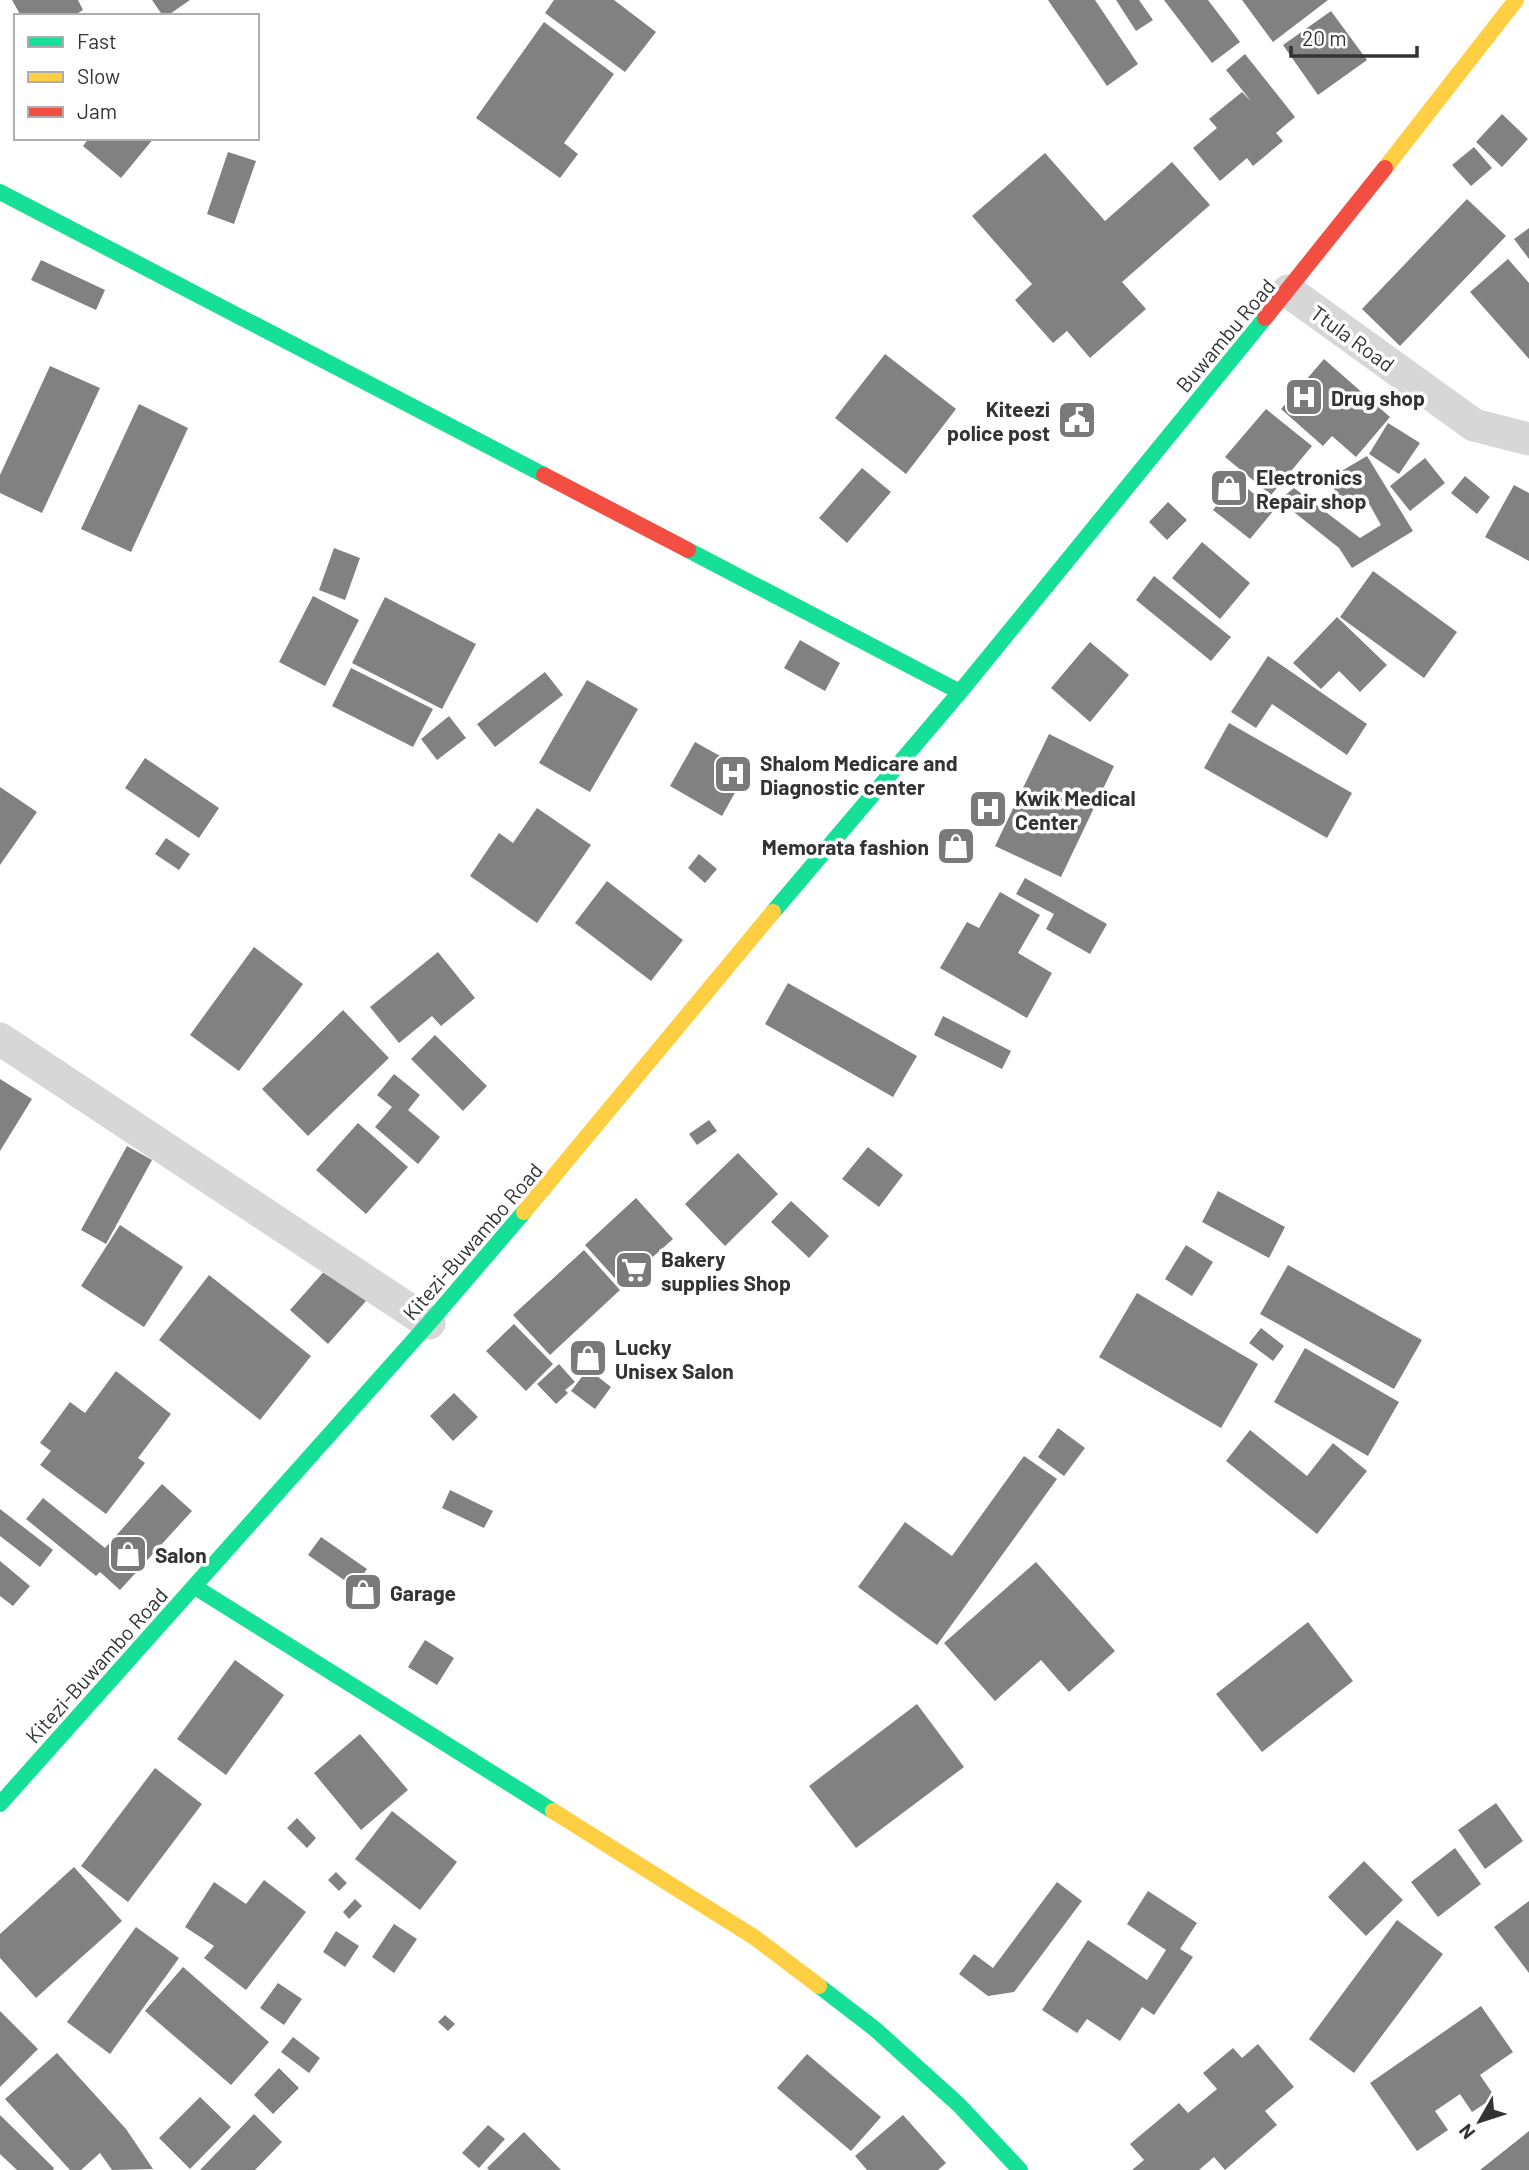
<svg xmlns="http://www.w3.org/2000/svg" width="1529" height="2170" viewBox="0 0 1529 2170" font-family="Barlow,sans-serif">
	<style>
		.building { fill: #818181 }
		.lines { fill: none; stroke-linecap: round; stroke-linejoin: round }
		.street { stroke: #d7d7d7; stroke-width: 33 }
		.fast { stroke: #16e098; stroke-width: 16 }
		.slow { stroke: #ffcf43; stroke-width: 16 }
		.jam { stroke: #f24e42; stroke-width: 16 }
		.labels { text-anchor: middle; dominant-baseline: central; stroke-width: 7; stroke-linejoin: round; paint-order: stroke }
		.street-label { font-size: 21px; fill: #333; stroke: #fff }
		.poi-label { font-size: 21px; font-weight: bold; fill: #333; stroke: #fff; text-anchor: start }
	</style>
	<rect width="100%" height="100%" fill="#fff"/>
	<path class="building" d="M12 0H78L83 10 73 16H21Z
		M152 0H190L167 16H163Z
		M554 0H614L656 32 625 72 545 13Z
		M1048 0H1095L1138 64 1107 86Z
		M1116 0H1139L1153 20 1136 31Z
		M1164 0H1208L1240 42 1212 63Z
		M1242 0H1328L1273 42Z
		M1331 11 1367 60 1318 95 1283 45Z
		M544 22 614 74 564 143 578 154 560 178 476 118Z
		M1245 54 1295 117 1276 133 1283 141 1253 166 1247 158 1220 181 1193 148 1217 128 1209 119 1242 92 1251 101 1226 70Z
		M1502 114 1528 139 1502 167 1476 142Z
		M89 138H154L121 178 83 146Z
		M1474 147 1492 168 1471 186 1452 165Z
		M228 152 256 161 234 224 207 214Z
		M1045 153 1105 221 1172 162 1210 205 1122 282 1146 309 1090 358 1067 331 1053 343 1015 300 1032 284 972 216Z
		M1467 199 1506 236 1400 346 1362 309Z
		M1529 228V259L1514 239Z
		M1508 259 1529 283V359L1470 292Z
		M41 260 105 290 96 310 31 280Z
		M885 354 956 409 906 474 835 418Z
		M1324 359 1390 417 1356 457 1332 436 1323 446 1281 409Z
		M50 366 100 388 42 513 0 493V475Z
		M139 404 188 428 131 552 81 529Z
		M1266 409 1312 446 1271 495 1225 457Z
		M1388 423 1420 443 1399 474 1369 454Z
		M1367 456 1413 531 1352 568 1339 548 1279 500 1294 488 1360 538 1381 525 1367 500 1348 512 1328 479Z
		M1425 458 1445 483 1410 511 1390 486Z
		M862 468 891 492 847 543 819 518Z
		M1465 476 1490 497 1477 514 1451 493Z
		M1237 480 1274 510 1250 539 1213 510Z
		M1514 485 1529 493V561L1485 537Z
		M1168 502 1187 520 1167 540 1149 522Z
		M1202 542 1250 583 1220 619 1172 578Z
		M334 548 360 558 345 600 319 590Z
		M1373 571 1457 632 1424 678 1340 617Z
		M1154 576 1231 637 1211 661 1136 600Z
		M313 596 359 620 325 686 279 662Z
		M385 597 476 644 442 709 352 663Z
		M1337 617 1387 665 1360 692 1339 671 1321 689 1293 663Z
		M800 640 840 663 825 691 784 668Z
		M1090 642 1129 675 1090 722 1051 688Z
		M1268 656 1367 724 1347 755 1272 704 1256 728 1231 712Z
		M351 668 433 709 413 747 332 706Z
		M545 672 563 695 495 747 477 724Z
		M587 680 638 709 590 792 539 763Z
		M449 716 466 738 437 760 421 739Z
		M1229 723 1352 793 1327 838 1204 768Z
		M1049 734 1114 766 1061 877 995 846Z
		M695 742 747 771 722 816 670 786Z
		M145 758 219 808 199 838 125 788Z
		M0 787 37 812 0 865Z
		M537 808 591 845 537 923 470 876 499 833 513 843Z
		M166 838 190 854 179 870 155 854Z
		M699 854 717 869 705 883 688 868Z
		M1025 878 1107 924 1090 954 1046 929 1054 914 1016 894Z
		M607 881 683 940 651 981 575 923Z
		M1000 892 1040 915 1018 953 1052 973 1027 1018 940 968 967 922 979 928Z
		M254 947 303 984 239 1071 190 1035Z
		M438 952 475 998 441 1026 432 1016 399 1043 370 1007Z
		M788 983 917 1056 893 1097 765 1024Z
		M343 1010 389 1058 308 1136 262 1089Z
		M943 1016 1011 1051 1002 1069 934 1035Z
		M435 1035 487 1086 463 1111 411 1059Z
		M394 1074 420 1095 408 1110 440 1137 418 1164 375 1127 392 1107 377 1095Z
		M0 1079 32 1099 0 1151Z
		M709 1120 717 1131 697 1145 689 1134Z
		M358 1123 408 1167 366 1214 316 1170Z
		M127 1146 152 1160 106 1244 81 1230Z
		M868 1147 903 1175 879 1207 842 1179Z
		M738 1153 778 1194 725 1246 685 1204Z
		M1218 1191 1285 1227 1269 1258 1202 1222Z
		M636 1198 673 1239 621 1285 585 1245Z
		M791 1201 829 1236 809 1258 771 1222Z
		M120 1225 183 1267 144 1327 81 1286Z
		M1186 1245 1213 1262 1192 1296 1165 1279Z
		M584 1250 620 1290 550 1355 513 1315Z
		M1288 1265 1422 1340 1394 1389 1260 1314Z
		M328 1267 366 1301 328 1344 290 1310Z
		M209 1275 311 1356 260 1420 159 1340Z
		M1137 1293 1258 1364 1221 1428 1099 1357Z
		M514 1324 553 1364 526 1391 486 1351Z
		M1261 1328 1284 1346 1273 1361 1249 1343Z
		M1305 1348 1399 1402 1368 1456 1274 1402Z
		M559 1364 575 1382 565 1390 568 1393 556 1404 537 1384Z
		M588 1369 611 1387 595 1409 571 1391Z
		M116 1371 171 1414 138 1458 145 1463 106 1514 40 1465 51 1451 40 1443 70 1402 85 1413Z
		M454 1393 478 1417 453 1441 430 1416Z
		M1058 1428 1085 1448 1064 1476 1038 1457Z
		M1250 1430 1307 1476 1333 1443 1367 1471 1317 1534 1226 1461Z
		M1024 1456 1057 1479 937 1645 858 1587 905 1522 952 1556Z
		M162 1484 192 1511 120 1590 100 1572 96 1576 26 1519 43 1498 105 1548Z
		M450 1490 493 1511 484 1528 442 1508Z
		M0 1509 53 1550 40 1567 0 1536Z
		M321 1537 367 1569 354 1587 308 1555Z
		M0 1561 30 1586 13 1606 0 1596Z
		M1036 1562 1115 1651 1069 1692 1041 1660 995 1701 944 1643Z
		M1308 1622 1353 1681 1262 1752 1216 1694Z
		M425 1640 454 1658 437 1685 408 1667Z
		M235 1660 284 1695 226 1775 177 1739Z
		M917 1704 964 1767 856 1848 809 1786Z
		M360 1734 408 1790 361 1830 314 1773Z
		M155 1768 202 1804 128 1902 81 1866Z
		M1496 1803 1523 1841 1485 1869 1458 1830Z
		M392 1811 457 1862 420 1910 355 1859Z
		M297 1818 316 1838 307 1848 287 1828Z
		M1455 1848 1481 1884 1438 1917 1411 1882Z
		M1364 1861 1403 1900 1366 1936 1328 1897Z
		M74 1867 122 1921 36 1998 0 1958V1934Z
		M336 1872 347 1883 339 1891 328 1880Z
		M264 1880 306 1912 246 1990 204 1958 214 1946 185 1927 214 1882 246 1904Z
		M1057 1882 1082 1901 1014 1992 988 1996 959 1974 974 1954 993 1968Z
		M1148 1891 1197 1923 1180 1949 1193 1957 1154 2015 1142 2007 1120 2041 1087 2019 1077 2033 1042 2010 1088 1940 1147 1980 1166 1950 1127 1924Z
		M355 1899 362 1906 349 1919 343 1912Z
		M1529 1901V1973L1494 1927Z
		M1397 1920 1443 1954 1354 2073 1309 2039Z
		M394 1924 417 1939 394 1973 372 1957Z
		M136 1927 179 1958 110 2054 67 2022Z
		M336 1931 359 1946 345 1967 323 1952Z
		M183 1967 269 2042 231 2085 145 2011Z
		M278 1983 302 1999 284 2025 260 2008Z
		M1481 2006 1513 2052 1480 2075 1495 2097 1472 2112 1460 2094 1435 2111 1448 2130 1417 2151 1370 2083Z
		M0 2011 38 2049 0 2087Z
		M445 2015 455 2024 448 2031 438 2022Z
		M293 2037 320 2058 309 2073 281 2052Z
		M1258 2044 1294 2087 1265 2111 1277 2125 1225 2170 1214 2157 1199 2170H1132L1144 2160 1130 2144 1179 2103 1188 2113 1217 2089 1203 2073 1233 2048 1242 2058Z
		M57 2053 126 2129 153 2169 112 2170 100 2153 81 2170H70L5 2099Z
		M807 2054 881 2117 851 2151 777 2088Z
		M279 2068 299 2088 273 2114 254 2095Z
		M200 2097 231 2127 190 2169 159 2138Z
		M254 2114 282 2142 255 2170H200Z
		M0 2115 54 2168 53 2170H17L0 2154Z
		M903 2115 946 2163 938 2170H867L855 2156Z
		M488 2125 505 2139 479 2168 462 2153Z
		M1529 2131V2170H1480Z
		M524 2132 561 2170H489L487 2168Z"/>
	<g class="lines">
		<path class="street" d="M1288 291 1474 425 1529 439
			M0 1039 429 1323"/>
		<path class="fast" d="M0 192 544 475
			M688 550 960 692
			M773 912 960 692 1265 318
			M195 1587 553 1811
			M0 1804 429 1323 524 1212
			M819 1986 875 2029 959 2105 1020 2170"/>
		<path class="slow" d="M1385 168 1516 0
			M524 1212 773 912
			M553 1811 754 1937 819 1986"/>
		<path class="jam" d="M1265 318 1385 168
			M544 475 688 550"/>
	</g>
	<defs>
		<symbol id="hospital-square" viewBox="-11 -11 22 22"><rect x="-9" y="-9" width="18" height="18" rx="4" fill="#7a7a7a" stroke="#fff"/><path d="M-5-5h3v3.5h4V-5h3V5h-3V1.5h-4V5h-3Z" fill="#fff"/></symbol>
		<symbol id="civic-square" viewBox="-11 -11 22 22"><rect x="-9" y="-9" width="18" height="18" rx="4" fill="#7a7a7a" stroke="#fff"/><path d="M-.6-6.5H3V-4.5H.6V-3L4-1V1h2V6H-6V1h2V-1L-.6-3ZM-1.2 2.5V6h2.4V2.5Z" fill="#fff"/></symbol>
		<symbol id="shop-square" viewBox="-11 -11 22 22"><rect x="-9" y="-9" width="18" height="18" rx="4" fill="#7a7a7a" stroke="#fff"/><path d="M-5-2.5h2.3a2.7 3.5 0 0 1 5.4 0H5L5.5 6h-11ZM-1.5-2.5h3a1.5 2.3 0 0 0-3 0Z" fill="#fff"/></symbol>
		<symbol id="supermarket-square" viewBox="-11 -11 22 22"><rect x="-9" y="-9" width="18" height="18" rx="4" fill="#7a7a7a" stroke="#fff"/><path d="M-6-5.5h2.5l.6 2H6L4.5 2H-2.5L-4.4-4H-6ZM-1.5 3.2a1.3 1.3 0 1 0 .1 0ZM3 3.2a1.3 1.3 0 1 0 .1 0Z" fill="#fff"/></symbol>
	</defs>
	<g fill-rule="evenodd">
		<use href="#hospital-square" x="1282" y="375" width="44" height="44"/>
		<use href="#civic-square" x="1055" y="398" width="44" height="44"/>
		<use href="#shop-square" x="1207" y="466" width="44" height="44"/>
		<use href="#hospital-square" x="711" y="752" width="44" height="44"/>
		<use href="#hospital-square" x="966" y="787" width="44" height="44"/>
		<use href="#shop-square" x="934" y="824" width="44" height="44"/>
		<use href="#supermarket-square" x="612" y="1248" width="44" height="44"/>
		<use href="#shop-square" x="566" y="1336" width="44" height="44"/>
		<use href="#shop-square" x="106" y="1532" width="44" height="44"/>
		<use href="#shop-square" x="341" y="1570" width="44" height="44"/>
	</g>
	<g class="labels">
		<g class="street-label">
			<text transform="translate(1225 335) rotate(-50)">Buwambu Road</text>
			<text transform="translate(1353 338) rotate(36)">Ttula Road</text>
			<text transform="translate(472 1241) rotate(-49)">Kitezi-Buwambo Road</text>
			<text transform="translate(96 1665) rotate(-48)">Kitezi-Buwambo Road</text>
		</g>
		<g class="poi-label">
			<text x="1331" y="397">Drug shop</text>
			<text x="1050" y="408" text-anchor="end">Kiteezi<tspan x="1050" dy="24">police post</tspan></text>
			<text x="1256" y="476">Electronics<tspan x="1256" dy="24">Repair shop</tspan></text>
			<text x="760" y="762">Shalom Medicare and<tspan x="760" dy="24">Diagnostic center</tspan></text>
			<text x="1015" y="797">Kwik Medical<tspan x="1015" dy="24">Center</tspan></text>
			<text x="929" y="846" text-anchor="end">Memorata fashion</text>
			<text x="661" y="1258">Bakery<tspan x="661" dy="24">supplies Shop</tspan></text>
			<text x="615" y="1346">Lucky<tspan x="615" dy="24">Unisex Salon</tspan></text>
			<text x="155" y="1554">Salon</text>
			<text x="390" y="1592">Garage</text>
		</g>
	</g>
	<rect x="14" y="14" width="245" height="126" fill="#ffffff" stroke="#adadad" stroke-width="2"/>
	<rect x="28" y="37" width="35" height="10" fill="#16e098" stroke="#adadad" stroke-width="2"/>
	<text x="77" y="49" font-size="21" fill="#333333">Fast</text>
	<rect x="28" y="72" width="35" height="10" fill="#ffcf43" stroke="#adadad" stroke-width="2"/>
	<text x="77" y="84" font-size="21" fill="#333333">Slow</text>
	<rect x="28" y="107" width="35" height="10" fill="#f24e42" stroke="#adadad" stroke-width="2"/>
	<text x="77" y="119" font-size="21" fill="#333333">Jam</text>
	<g transform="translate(1480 2121) rotate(231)" stroke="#ffffff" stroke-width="5" paint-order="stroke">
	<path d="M0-5L12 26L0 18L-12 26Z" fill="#333333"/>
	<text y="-10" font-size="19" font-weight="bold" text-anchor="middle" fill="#333333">N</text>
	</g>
	<path d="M1291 46v10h126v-10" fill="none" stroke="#333333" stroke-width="3.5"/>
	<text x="1302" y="46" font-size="21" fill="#333333" stroke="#ffffff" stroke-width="5" paint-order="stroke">20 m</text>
</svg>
